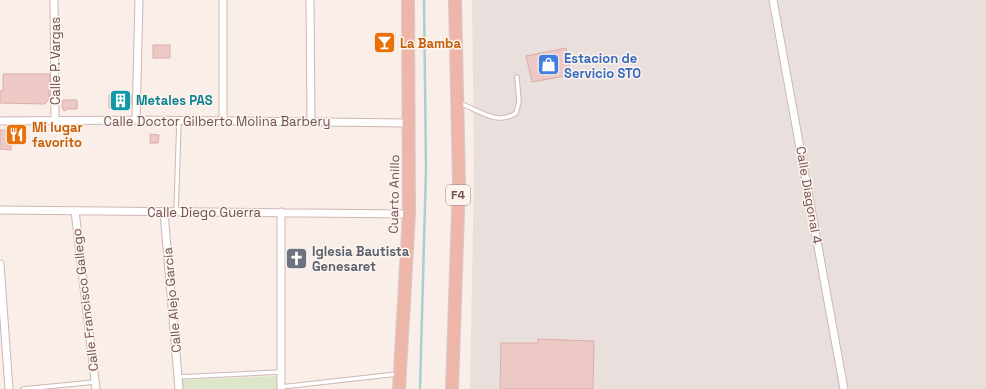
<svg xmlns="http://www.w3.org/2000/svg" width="986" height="389" viewBox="0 0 986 389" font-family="'Space Grotesk',sans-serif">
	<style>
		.industrial { fill: #e9e0de }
		.green { fill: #dce6c9 }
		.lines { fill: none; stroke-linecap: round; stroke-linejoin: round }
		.stream { stroke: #a7d1cd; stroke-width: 2.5 }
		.building { fill: #ecc9c4; stroke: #dcaca6 }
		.service-casing { stroke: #cdb7b3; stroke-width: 5.5 }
		.minor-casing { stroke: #cdb7b3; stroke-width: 9 }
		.trunk-casing { stroke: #d4cbca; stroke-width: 14 }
		.service { stroke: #fff; stroke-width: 3.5 }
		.minor { stroke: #fff; stroke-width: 7 }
		.trunk { stroke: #eeb6a9; stroke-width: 12 }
		.labels { text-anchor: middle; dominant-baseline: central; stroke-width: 3; stroke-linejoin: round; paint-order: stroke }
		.shield { fill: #fdf3ef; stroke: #9b8280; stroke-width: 1 }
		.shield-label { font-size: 12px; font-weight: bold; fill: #715250 }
		.food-label { font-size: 13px; font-weight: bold; fill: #c56008; stroke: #fdf3ef; text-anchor: start }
		.shop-label { font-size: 13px; font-weight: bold; fill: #366cbe; stroke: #fdf3ef; text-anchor: start }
		.street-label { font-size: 13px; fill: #715250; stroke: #fdf3ef }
		.culture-label { font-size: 13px; font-weight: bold; fill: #0d838f; stroke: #fdf3ef; text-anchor: start }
		.worship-label { font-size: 13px; font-weight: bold; fill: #5b616d; stroke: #fdf3ef; text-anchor: start }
	</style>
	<rect width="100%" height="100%" fill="#faeee9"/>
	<path class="industrial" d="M472 0H986V389H470L474 168Z"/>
	<path class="green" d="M277 376V389H183L182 380Z"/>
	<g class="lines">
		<path class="stream" d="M420 389 426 168 424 0"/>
	</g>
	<path class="building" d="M376 34 395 35 394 51H376Z
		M153 45H170V58H153Z
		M566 48 571 75 532 82 526 56Z
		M3 74H50L49 99 45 104 0 103V91H3Z
		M109 95H132L131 105 127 108H109Z
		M63 100H77V109H68L64 111 62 107Z
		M0 130H11V150L0 149Z
		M150 134 159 135 158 143H150Z
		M538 339 594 341 593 389H500L501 343H538Z"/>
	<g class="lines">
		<defs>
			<path id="service" d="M459 103C479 110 497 126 516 113L519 102 517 77
				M176 212 179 121
				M178 377 280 372
				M281 387 397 374
				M23 389 95 382"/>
			<path id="minor" d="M54 0 55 121
				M223 0V121
				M310 0 311 122
				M773 0 844 389
				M136 120 139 0
				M0 121 136 120 409 123
				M0 210 409 214
				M75 211 96 389
				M164 212 179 389
				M0 264 9 389
				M281 389V212"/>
			<path id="trunk" d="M399 389 409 214 408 0
				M452 389 459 183 455 0"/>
		</defs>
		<use href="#service" class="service-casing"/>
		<use href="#minor" class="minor-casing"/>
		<use href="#trunk" class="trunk-casing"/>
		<use href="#service" class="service"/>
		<use href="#minor" class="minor"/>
		<use href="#trunk" class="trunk"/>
	</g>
	<defs>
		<symbol id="bar-square" viewBox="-11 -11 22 22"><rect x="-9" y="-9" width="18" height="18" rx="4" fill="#e8710a" stroke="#fdf3ef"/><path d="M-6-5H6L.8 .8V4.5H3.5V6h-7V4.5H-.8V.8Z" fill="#fff"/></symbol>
		<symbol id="shop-square" viewBox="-11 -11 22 22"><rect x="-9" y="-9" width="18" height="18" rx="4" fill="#3f7fe0" stroke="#fdf3ef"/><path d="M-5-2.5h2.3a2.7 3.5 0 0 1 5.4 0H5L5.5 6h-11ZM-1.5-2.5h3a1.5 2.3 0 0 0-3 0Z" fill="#fff"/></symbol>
		<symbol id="building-square" viewBox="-11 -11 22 22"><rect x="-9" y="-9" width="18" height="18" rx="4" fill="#0f9aa8" stroke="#fdf3ef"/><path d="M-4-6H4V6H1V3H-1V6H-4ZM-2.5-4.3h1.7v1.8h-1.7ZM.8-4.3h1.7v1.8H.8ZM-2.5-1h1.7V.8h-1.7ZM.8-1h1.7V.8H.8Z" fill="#fff"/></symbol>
		<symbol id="restaurant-square" viewBox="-11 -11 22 22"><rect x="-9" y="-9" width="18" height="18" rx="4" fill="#e8710a" stroke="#fdf3ef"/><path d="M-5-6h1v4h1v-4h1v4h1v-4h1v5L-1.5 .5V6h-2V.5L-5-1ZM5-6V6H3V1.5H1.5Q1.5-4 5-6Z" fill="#fff"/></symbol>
		<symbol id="church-square" viewBox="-11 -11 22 22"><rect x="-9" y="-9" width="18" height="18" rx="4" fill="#6b7280" stroke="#fdf3ef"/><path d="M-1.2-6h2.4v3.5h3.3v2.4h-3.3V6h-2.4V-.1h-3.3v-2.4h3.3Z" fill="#fff"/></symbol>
	</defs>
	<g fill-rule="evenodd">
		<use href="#bar-square" x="372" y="30" width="25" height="25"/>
		<use href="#shop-square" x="536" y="52" width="25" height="25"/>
		<use href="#building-square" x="108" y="88" width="25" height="25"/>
		<use href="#restaurant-square" x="4" y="122" width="25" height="25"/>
		<use href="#church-square" x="284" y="246" width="25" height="25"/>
	</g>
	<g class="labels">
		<rect class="shield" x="446" y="185" width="24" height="20" rx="3"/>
		<g class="shield-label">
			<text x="458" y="195">F4</text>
		</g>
		<g class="food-label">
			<text x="400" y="43">La Bamba</text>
			<text x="32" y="127">Mi lugar<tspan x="32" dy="15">favorito</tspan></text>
		</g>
		<g class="shop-label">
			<text x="564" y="58">Estacion de<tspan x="564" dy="15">Servicio STO</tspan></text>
		</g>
		<g class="street-label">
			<text transform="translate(55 61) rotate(-90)">Calle P. Vargas</text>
			<text x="217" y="121">Calle Doctor Gilberto Molina Barbery</text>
			<text transform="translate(394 194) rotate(-89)">Cuarto Anillo</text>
			<text transform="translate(809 195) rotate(80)">Calle Diagonal 4</text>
			<text x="204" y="212">Calle Diego Guerra</text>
			<text transform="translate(85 300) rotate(-97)">Calle Francisco Gallego</text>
			<text transform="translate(172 300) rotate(-95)">Calle Alejo García</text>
		</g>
		<g class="culture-label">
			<text x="136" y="100">Metales PAS</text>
		</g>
		<g class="worship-label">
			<text x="312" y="251">Iglesia Bautista<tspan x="312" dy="15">Genesaret</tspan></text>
		</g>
	</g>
</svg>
